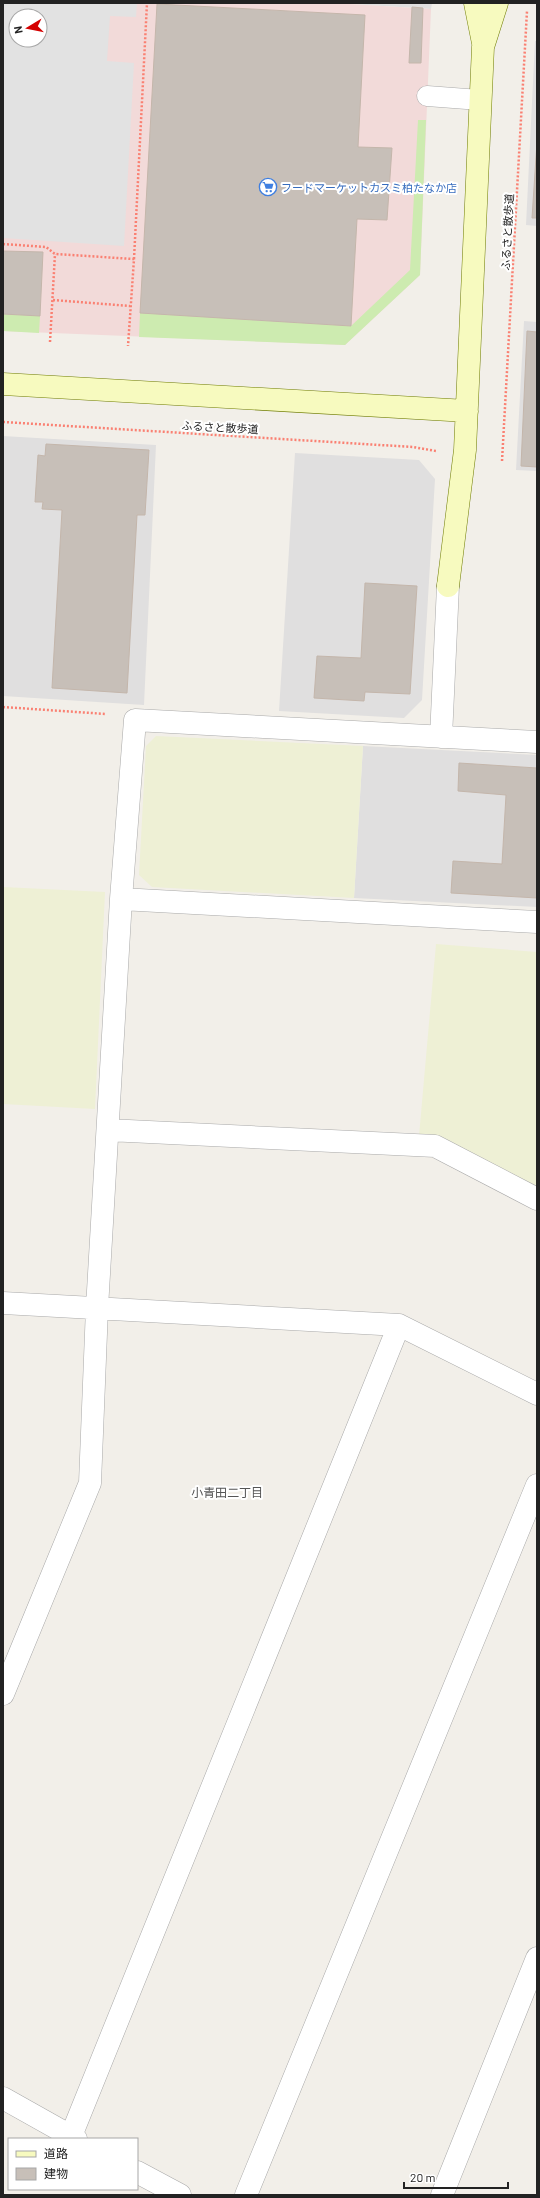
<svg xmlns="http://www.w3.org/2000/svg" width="540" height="2198" viewBox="0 0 540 2198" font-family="Barlow,'Noto Sans JP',sans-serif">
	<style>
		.residential { fill: #e0dfdf }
		.commercial { fill: #f2dad9; fill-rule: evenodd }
		.farmland { fill: #eef0d5 }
		.grass { fill: #cdebb0 }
		.parking { fill: #e2e2e2; fill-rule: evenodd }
		.building { fill: #c7bfb8; stroke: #c4b6ab }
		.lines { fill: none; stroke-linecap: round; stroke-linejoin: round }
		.lane-casing { stroke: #a9a9a9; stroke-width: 21 }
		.street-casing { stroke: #a9a9a9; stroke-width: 23 }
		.secondary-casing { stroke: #707d05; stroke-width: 23 }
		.path { stroke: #fa8072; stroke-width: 2.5; stroke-dasharray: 2 2; stroke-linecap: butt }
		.lane { stroke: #fff; stroke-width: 20 }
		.street { stroke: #fff; stroke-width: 22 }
		.secondary { stroke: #f7fabf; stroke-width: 22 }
		.labels { text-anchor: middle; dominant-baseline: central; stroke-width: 4; stroke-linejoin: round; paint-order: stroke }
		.shop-label { font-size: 11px; fill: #366cbe; stroke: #fff; text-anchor: start }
		.street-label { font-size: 11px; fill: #222; stroke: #fff }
		.neighbourhood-label { font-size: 12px; fill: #555; stroke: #fff }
	</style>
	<rect width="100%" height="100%" fill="#f2efe9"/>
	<path class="residential" d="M335 3H432L431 9Z
		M535 41H537V226L526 225Z
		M524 321 537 322V471L516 470Z
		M3 436 156 445 144 705 3 696Z
		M295 453 419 460 435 479 422 700 404 718 279 711Z
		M363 746 537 755V907L354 898Z"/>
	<path class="commercial" d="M3 3H335L431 9 420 275 345 345 3 331ZM16 16H40V40H16Z"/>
	<path class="farmland" d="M156 736 363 746 354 898 152 887 139 875 146 746Z
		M3 887 105 892 95 1109 3 1104Z
		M436 944 537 952V1187L419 1136Z"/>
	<path class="grass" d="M418 120H426L420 275 345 345 139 337 140 313 351 326 410 270Z
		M3 314 40 316 39 333 3 331Z"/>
	<path class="parking" d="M3 3H137L136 17 110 16 107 61 134 63 124 246 3 238ZM16 16H40V40H16Z"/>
	<path class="building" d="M157 4 365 15 358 147 392 148 387 220 357 219 351 326 140 313Z
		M412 7 423 8 421 63H409Z
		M537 142V218H532Z
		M3 251 43 252 40 316 3 314Z
		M527 331 537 332V467L521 466Z
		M46 444 149 450 145 515H137L127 693 52 688 62 510 42 509 43 502H35L38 455 45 456Z
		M365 583 417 586 410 694 365 692 364 701 314 698 317 656 361 658Z
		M459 763 537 768V898L451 893 453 861 502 864 506 795 458 791Z"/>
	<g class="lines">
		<defs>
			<path id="lane" d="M427 96 480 100"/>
			<path id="street" d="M441 737 448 586
				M121 899 537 922
				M108 1130 435 1146 537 1199
				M3 1303 399 1325 537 1394
				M3 1694 90 1483 97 1308 121 899 135 720 537 742
				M3 2098 76 2139
				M71 2136 399 1325
				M137 2172 180 2195
				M246 2195 537 1485
				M442 2195 537 1958"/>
			<path id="secondary" d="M475 3 483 43
				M3 384 467 411
				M448 586 465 450 483 47 497 3"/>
		</defs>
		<use href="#lane" class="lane-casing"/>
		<use href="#street" class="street-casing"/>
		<use href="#secondary" class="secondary-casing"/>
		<path class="path" d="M3 244 46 247 55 254 134 259 128 346
			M134 259 147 3
			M53 300 130 306
			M50 342 55 254
			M3 422 413 447 436 451
			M502 461 527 11
			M3 707 106 714"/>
		<use href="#lane" class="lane"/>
		<use href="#street" class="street"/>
		<use href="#secondary" class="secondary"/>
	</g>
	<defs>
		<symbol id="supermarket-ring" viewBox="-11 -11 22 22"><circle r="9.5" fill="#fff" stroke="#3f7fe0" stroke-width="1.5"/><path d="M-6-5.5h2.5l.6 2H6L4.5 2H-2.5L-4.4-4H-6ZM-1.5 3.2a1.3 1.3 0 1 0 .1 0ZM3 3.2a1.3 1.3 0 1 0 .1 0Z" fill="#3f7fe0"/></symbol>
	</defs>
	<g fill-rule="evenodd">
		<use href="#supermarket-ring" x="258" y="177" width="20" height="20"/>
	</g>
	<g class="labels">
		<g class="shop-label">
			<text x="281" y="187">フードマーケットカスミ柏たなか店</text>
		</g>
		<g class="street-label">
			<text transform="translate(507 232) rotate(-87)">ふるさと散歩道</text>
			<text transform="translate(220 427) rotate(3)">ふるさと散歩道</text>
		</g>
		<g class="neighbourhood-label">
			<text x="227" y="1492">小青田二丁目</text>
		</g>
	</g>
	<rect width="540" height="2198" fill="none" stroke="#222222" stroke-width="8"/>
	<rect x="8" y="2138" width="130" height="52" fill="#ffffff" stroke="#a7a7a7"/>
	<rect x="16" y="2151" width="20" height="6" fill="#f7fabf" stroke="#a7a7a7"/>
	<text x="44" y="2158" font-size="12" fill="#222222">道路</text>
	<rect x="16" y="2168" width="20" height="12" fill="#c7bfb8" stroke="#a7a7a7"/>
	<text x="44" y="2178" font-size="12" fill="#222222">建物</text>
	<g transform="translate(28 28) rotate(260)"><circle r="19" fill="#ffffff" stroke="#a7a7a7"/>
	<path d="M0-3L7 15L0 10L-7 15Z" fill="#d40000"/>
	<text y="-6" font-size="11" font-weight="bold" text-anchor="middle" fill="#222222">N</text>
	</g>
	<path d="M404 2182v6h104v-6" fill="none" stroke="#222222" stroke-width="2"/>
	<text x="410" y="2182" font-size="12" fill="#222222" stroke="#ffffff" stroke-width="3" paint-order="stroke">20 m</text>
</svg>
